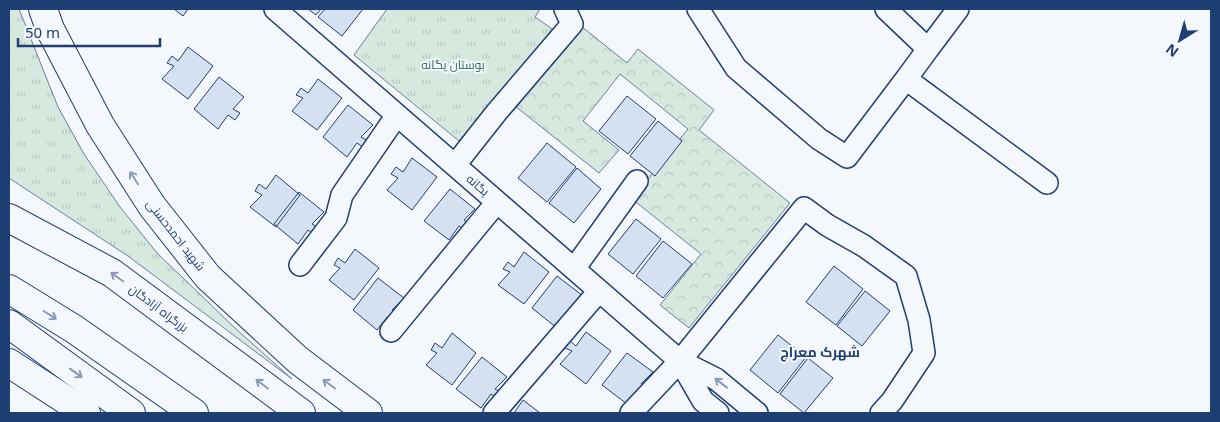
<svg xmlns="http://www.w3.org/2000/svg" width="1220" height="422" viewBox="0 0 1220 422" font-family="'Noto Sans',Cairo,sans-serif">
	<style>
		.grass { fill: url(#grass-tufts); stroke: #687fa3 }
		.forest { fill: url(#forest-crowns); stroke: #687fa3 }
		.building { fill: #d5e0f0; stroke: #1d3f73 }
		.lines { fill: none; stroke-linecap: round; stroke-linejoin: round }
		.minor-casing { stroke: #1d3f73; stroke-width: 24 }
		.major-casing { stroke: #1d3f73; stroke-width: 30 }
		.highway-casing { stroke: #1d3f73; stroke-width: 30 }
		.minor { stroke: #f4f7fb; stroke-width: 21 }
		.major { stroke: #f4f7fb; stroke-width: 28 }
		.highway { stroke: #f4f7fb; stroke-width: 28 }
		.oneway { stroke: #889bb7 }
		.labels { text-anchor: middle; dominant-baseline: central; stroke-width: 4; stroke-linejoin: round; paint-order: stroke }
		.park-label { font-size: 12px; fill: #2c6c60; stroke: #f4f7fb }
		.street-label { font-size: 12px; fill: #1d3f73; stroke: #f4f7fb }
		.neighbourhood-label { font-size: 14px; font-weight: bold; fill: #1d3f73; stroke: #f4f7fb }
	</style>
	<defs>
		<pattern id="grass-tufts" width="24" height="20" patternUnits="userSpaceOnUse" patternTransform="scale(1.25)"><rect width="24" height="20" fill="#d7e8df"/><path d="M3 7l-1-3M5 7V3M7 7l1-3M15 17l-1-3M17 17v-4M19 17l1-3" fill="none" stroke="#b8c8c3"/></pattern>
		<pattern id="forest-crowns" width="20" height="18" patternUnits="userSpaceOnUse" patternTransform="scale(1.25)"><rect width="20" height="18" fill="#d7e8df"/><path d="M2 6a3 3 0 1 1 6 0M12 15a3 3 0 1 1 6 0" fill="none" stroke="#b8c8c3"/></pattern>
	</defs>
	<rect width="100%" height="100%" fill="#f4f7fb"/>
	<path class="grass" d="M9 9H19L58 107 84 154 120 207 157 253 236 329 292 379 128 256 9 178Z
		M387 9H540L535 17 555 31 459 141 354 55Z"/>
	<path class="forest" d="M581 26 627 63 638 49 714 110 699 130 790 203 689 328 660 305 701 254 632 199 688 129 620 74 583 121 619 150 599 173 515 106Z"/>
	<path class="building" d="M174 9H188L183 16Z
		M308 9H321L316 15Z
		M325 9H363L342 36 318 17Z
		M188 47 213 66 188 99 162 79 174 66 167 63 172 56 178 61Z
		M219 77 244 97 233 109 240 113 235 120 228 115 218 129 194 109Z
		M318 79 342 98 317 130 292 111 303 98 296 95 301 88 308 93Z
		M627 96 656 119 628 154 599 131Z
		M348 105 373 125 361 137 368 141 364 148 357 143 347 157 323 137Z
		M658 121 682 141 655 176 630 156Z
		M547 143 576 167 547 202 518 178Z
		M412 158 437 177 412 210 387 190 398 178 391 174 396 167 403 172Z
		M577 168 601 189 574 223 549 203Z
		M276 175 300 195 276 227 250 207 262 195 255 191 259 184 266 189Z
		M450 189 475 209 464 220 470 224 466 231 459 226 449 240 424 221Z
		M299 192 324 212 312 224 319 228 315 235 308 230 298 244 274 224Z
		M636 219 661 239 633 274 608 254Z
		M663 241 692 264 663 298 636 276Z
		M355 249 379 268 354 300 329 280 340 268 334 265 338 258 345 263Z
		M524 252 549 272 524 304 498 285 510 272 503 269 508 262 514 267Z
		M834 266 863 289 836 325 806 302Z
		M557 276 583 296 557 328 532 308Z
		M378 278 404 298 392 310 399 314 394 321 388 316 377 330 353 310Z
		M865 291 890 311 862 346 837 326Z
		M586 332 611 351 586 384 560 364 572 351 565 348 570 341 576 346Z
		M452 333 476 353 452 385 426 365 437 353 431 350 435 343 442 348Z
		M778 335 806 357 778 393 750 370Z
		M627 353 653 372 641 384 648 388 643 395 637 390 627 404 602 385Z
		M482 357 507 377 495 389 502 392 498 399 491 394 481 408 456 389Z
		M808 358 833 378 804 413 780 394Z
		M523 400 540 413H514Z"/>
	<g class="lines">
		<defs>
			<path id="minor" d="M275 9 680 361 716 379 757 413
				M698 9 736 68 819 139 847 157 906 79
				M886 9 928 49 958 9
				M928 49 906 79 1047 183
				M455 165 496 113 572 24 565 9
				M300 265 336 218 342 195 397 115
				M574 269 637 181
				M391 331 497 202
				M680 361 703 401 718 413
				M494 413 599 291
				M631 413 680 361 804 208 827 225 864 246 906 276 919 320 924 353 892 401 881 413"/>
			<path id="major" d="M9 363 86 413"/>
			<path id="highway" d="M43 9 50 29 100 125 152 206 208 277 298 360 368 413
				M9 218 112 273 301 413
				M9 289 74 329 194 413
				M9 324 131 413"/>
		</defs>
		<use href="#minor" class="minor-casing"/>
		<use href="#major" class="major-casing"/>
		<use href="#highway" class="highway-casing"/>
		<use href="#minor" class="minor"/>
		<use href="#major" class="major"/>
		<use href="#highway" class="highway"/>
	</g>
	<defs><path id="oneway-shaft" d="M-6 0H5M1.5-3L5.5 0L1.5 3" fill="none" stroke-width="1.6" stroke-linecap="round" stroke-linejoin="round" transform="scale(1.25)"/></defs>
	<g class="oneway">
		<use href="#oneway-shaft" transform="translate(134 178) rotate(-123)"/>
		<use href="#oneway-shaft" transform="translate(117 277) rotate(-145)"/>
		<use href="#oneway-shaft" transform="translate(50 315) rotate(32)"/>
		<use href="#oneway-shaft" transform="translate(76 373) rotate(36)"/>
		<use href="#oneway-shaft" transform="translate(721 383) rotate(-142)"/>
		<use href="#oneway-shaft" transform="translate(262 384) rotate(-143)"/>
		<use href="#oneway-shaft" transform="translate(329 384) rotate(-143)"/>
	</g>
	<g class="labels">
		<g class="park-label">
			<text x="453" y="64">بوستان یگانه</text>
		</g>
		<g class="street-label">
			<text transform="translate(478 185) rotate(41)">یگانه</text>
			<text transform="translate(176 235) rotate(52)">شهید احمدحسنی</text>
			<text transform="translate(159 308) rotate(37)">بزرگراه آزادگان</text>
		</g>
		<g class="neighbourhood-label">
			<text x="820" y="351">شهرک معراج</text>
		</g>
	</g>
	<rect width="1220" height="422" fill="none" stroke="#1d3f73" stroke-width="20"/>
	<g transform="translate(1180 40) rotate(217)" stroke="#f4f7fb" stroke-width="4" paint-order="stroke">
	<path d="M0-4L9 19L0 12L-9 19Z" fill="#1d3f73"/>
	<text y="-8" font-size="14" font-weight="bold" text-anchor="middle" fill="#1d3f73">N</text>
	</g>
	<path d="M18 38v8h142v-8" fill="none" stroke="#1d3f73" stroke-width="2.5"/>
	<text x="25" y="38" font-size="15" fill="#1d3f73" stroke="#f4f7fb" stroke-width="4" paint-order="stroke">50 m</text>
</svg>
